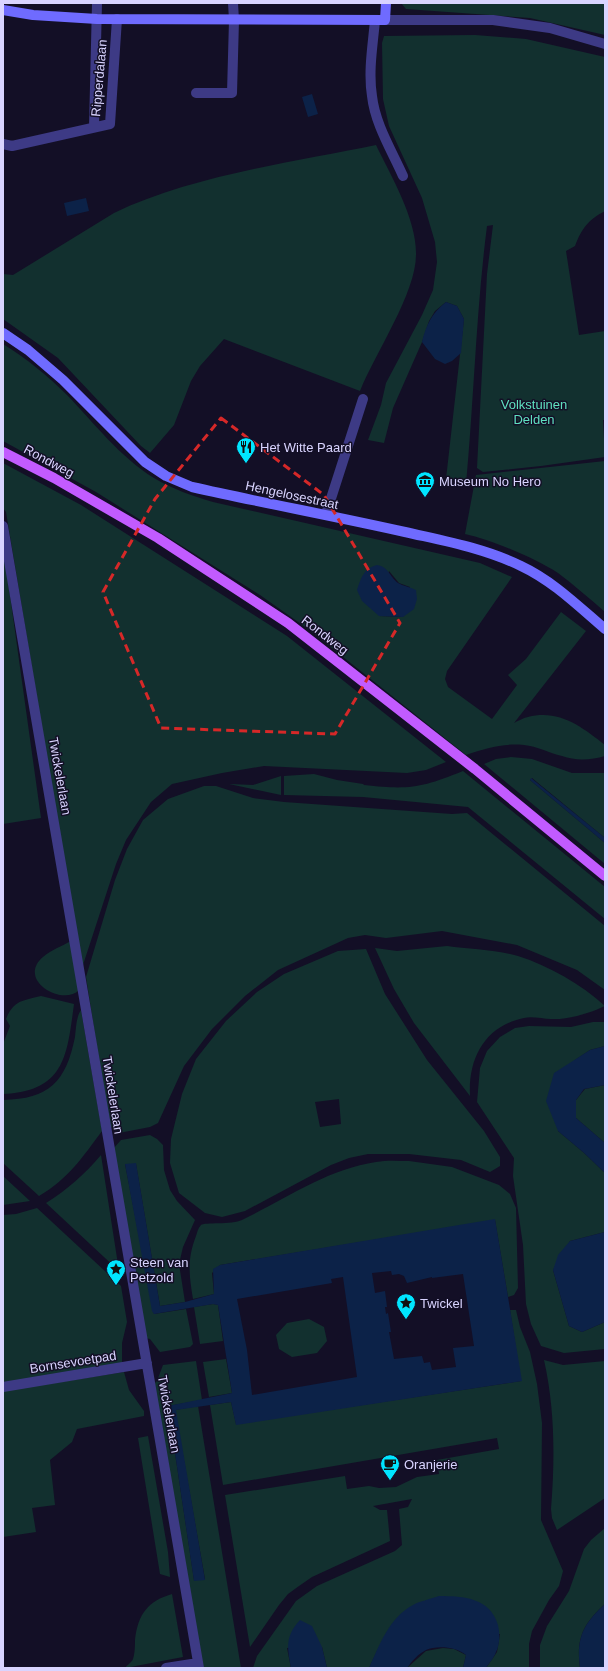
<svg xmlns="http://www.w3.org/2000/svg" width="608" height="1671" viewBox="0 0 608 1671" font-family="Arial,sans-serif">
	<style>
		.green { fill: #12302f; fill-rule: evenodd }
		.water { fill: #0c2248; fill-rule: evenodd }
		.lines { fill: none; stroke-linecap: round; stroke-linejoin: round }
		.street { stroke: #3d3a85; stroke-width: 10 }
		.secondary { stroke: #6f6bff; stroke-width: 10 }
		.primary { stroke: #c25bff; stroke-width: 10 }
		.marked { fill: none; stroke: #d62828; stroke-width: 3; stroke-dasharray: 8 5; stroke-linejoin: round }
		.labels { text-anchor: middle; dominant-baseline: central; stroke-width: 3; stroke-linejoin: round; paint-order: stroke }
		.street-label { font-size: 13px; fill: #d9d4ff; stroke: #130f26 }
		.park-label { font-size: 13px; fill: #5fe0c0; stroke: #130f26 }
		.poi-label { font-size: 13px; fill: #d9d4ff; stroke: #130f26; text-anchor: start }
	</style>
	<rect width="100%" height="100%" fill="#130f26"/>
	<path class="green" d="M401 3H605V35L530 18 406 9Z
		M475 35 526 39 605 57V211C588 220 582 228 575 246L566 251 579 335 605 331V420H603L605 457 541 466 483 472 477 468 487 274 493 225 487 226C476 312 474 398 466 484L446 479 464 319 457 306 446 302 435 311 429 321 422 342 393 408 384 443 368 440 381 405 386 383 422 315 433 290 437 262 435 242 422 198 389 126 383 99 382 43 384 36Z
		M376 145C391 176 416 218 416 253 417 292 375 353 360 391L224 339 200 366 191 381 174 425 150 453 141 446 58 358 3 319V274L13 275 114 213C191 176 293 162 376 145Z
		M3 344C26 358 48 376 67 395 94 423 120 457 154 478 172 489 193 496 213 502L480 563 512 577 447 671 445 679 448 687 492 719 517 685 508 675 526 659 561 612 586 631 514 723C518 721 523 718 528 717 559 709 582 727 605 745V756C591 760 576 761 562 756 549 753 537 746 524 745 503 743 486 748 466 755L308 629 260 595 96 492 3 441ZM389 571 399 583 410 587 403 617 379 616Z
		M605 461V612C590 599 574 585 558 573 535 558 492 540 465 534L476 475Z
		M3 463 81 505 287 636 446 762 426 770 407 773 264 766 222 773 172 784 151 802 126 840 116 864 82 968 6 512 3 508Z
		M3 545 41 818 3 824Z
		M511 757 532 759 572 773H605V838L532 778 530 780 605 843V864L484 764 496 759Z
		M463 771 605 887V919L468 807 363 797 284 795V776L314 774 337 780 363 784 364 785C409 790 421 788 463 771Z
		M281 776V795L229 784 253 785Z
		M204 786H216L253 798 284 802 452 814 467 813 605 926V990L577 970 517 945 442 931 386 938 365 935 348 938 278 970 245 996 212 1029 184 1066 158 1123 150 1127 119 1133 113 1130 109 1123 86 977 115 880 127 849 143 820 168 799Z
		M71 941 79 990C63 1007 16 980 43 957 51 950 62 946 71 941Z
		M447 946C468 949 498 950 518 956 549 966 581 984 605 1006 590 1013 568 1020 551 1019 543 1019 532 1016 524 1018 485 1026 468 1058 470 1096L414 1023 394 989 375 948 397 951Z
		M366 949 385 994 427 1060 484 1131 500 1157V1166L490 1172 461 1160 409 1154H368L349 1158 331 1165 245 1211 222 1217 205 1213 179 1193 170 1163 171 1139 182 1094 196 1059 226 1021 257 992 284 974 338 951ZM339 1099 341 1124 320 1127 315 1102Z
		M41 996 74 1004C67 1056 65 1091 3 1094V1044L10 1026 6 1019C14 1000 22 1001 41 996Z
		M81 1010 102 1131C82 1158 68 1179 39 1196L3 1163V1100C49 1099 66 1082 75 1037 76 1029 76 1017 81 1010Z
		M593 1022H605V1046L590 1050 575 1060 558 1131 583 1152 605 1173V1232L570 1241 553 1270 569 1326 582 1332 605 1322V1349L564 1353 541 1346 531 1324 526 1304 523 1245 513 1176 514 1158 477 1102 480 1068 487 1051 500 1037 515 1028 529 1026 571 1027Z
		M605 1085V1143L576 1118V1100L585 1089Z
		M150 1135 157 1139 163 1145 164 1170 170 1190 177 1201 195 1220 183 1247 179 1264 185 1302 160 1306 136 1164H125L154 1314 186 1309 193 1344 190 1347 160 1352 150 1339 146 1338 113 1149 121 1140Z
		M101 1155 119 1271 46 1203C67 1190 85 1174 101 1155Z
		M409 1161 452 1167 499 1185 510 1194 516 1208 518 1288 514 1295 508 1297 495 1220 220 1265 212 1273 214 1294 193 1299C189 1275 187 1259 196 1236 197 1233 198 1228 201 1225 204 1222 232 1225 242 1220 285 1199 328 1169 376 1162 387 1160 398 1161 409 1161Z
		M3 1176 30 1201 3 1205Z
		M37 1208 121 1286 127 1322 122 1343V1364L3 1383V1215L16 1214Z
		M213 1304 218 1305 223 1341 200 1344 194 1307Z
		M510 1310H516L520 1327 530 1352 537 1384 542 1423 541 1520 563 1571 559 1586 549 1600 532 1631 529 1644V1668H486L497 1652 500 1634 380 1645 369 1668H327L322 1647 287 1648 291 1668H253L257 1656 296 1601 317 1586 395 1551 402 1545 399 1509 408 1507 412 1499 373 1506 380 1510H387L390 1541 312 1577 299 1586 288 1594 279 1605 250 1647 225 1495 345 1476 347 1489 369 1486 379 1488 396 1487 417 1477 439 1474 437 1460 499 1449 497 1438 223 1485 210 1405 231 1402 236 1424 521 1381Z
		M309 1319 324 1327 327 1341 317 1353 292 1357 279 1349 276 1335 287 1323Z
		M226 1359 232 1393 209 1397 203 1362Z
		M544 1360 563 1365 605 1361V1498L557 1530 552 1518 551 1509C555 1459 555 1409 544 1360Z
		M196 1361 202 1400 168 1406 194 1580 205 1579 175 1410 198 1406 241 1668H203L154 1384 157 1381 163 1365Z
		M124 1372 129 1390 144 1411V1416L77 1429 72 1442 50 1460 55 1505 32 1508 36 1532 3 1537V1391Z
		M148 1436 168 1552 170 1577 160 1574 138 1438Z
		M605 1528V1604C583 1624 576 1638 580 1668H540V1645L547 1626 569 1591 584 1549 591 1540Z
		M172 1594 183 1657 125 1668C127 1665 132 1662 133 1659 135 1653 135 1645 135 1640 138 1614 148 1601 172 1594Z
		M443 1648 454 1649 466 1655 463 1668H407L426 1651Z"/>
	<path class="water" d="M312 94 318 114 308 117 302 97Z
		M86 198 89 211 67 216 64 203Z
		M446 302 457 306 464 319 461 353 452 361 445 364 435 359 422 342C426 325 432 313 446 302Z
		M377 565C389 567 389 576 398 583 403 586 410 587 416 590L417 599 414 609 403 617 379 616 362 601 357 590C361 578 364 568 377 565Z
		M531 778 605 838V843L530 780Z
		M605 1046V1085L584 1089 576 1100V1118L605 1143V1173L583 1152 558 1131 546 1101 554 1073 590 1050Z
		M136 1163 160 1306 185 1302 214 1294 213 1269 220 1265 495 1219 522 1381 236 1425 231 1402 176 1410 205 1580 194 1581 168 1406 232 1393 218 1305 213 1304 154 1314 152 1311 125 1164ZM391 1271 392 1275 399 1274 404 1276 407 1283 432 1277V1278L463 1274 474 1346 453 1348 456 1367 432 1370 430 1362 424 1363 422 1356 394 1359 389 1332H391L388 1313 386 1314 385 1307H387L385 1291 375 1293 372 1273ZM343 1277 357 1377 252 1395 247 1350 237 1299 332 1283 331 1279Z
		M605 1232V1322L582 1332 569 1326 553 1270 558 1255 570 1241Z
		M439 1596C464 1596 490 1598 498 1625 500 1634 500 1644 496 1652 494 1658 489 1663 486 1668H463L466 1655C457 1647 437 1645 426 1650 418 1654 412 1661 407 1668H369C380 1644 389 1618 413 1605 420 1601 431 1599 439 1596Z
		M605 1604V1668H580C576 1638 583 1624 605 1604Z
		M300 1620 312 1626 322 1647 327 1668H291C287 1648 285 1636 300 1620Z"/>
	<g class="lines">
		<path class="street" d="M375 20C373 44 368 71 372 96 375 124 392 151 403 176
			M385 20H493L550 28 605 44
			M196 93H232L234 20 233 3
			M94 127 97 3
			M3 144 12 146 110 124 117 19
			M326 514 363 399
			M3 526 199 1668
			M3 1387 147 1363
			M166 1668 198 1663"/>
		<path class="secondary" d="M3 10 33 15 97 19 385 20 386 3
			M3 333 28 350 63 380 145 462 166 476 192 487C263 503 334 516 405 532 444 541 484 548 521 566 553 581 578 606 605 629"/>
		<path class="primary" d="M3 452 54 478 158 538 288 623 475 769 605 876"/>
	</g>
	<path class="marked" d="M221 418 324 495 400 623 335 734 161 728 103 592 155 499Z"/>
	<defs>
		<symbol id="restaurant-pin" viewBox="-11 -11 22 30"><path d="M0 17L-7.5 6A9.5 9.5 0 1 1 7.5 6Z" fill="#00e5ff" stroke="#130f26"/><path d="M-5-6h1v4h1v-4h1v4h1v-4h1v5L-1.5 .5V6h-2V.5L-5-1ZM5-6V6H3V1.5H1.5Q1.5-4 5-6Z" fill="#111"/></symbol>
		<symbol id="museum-pin" viewBox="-11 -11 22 30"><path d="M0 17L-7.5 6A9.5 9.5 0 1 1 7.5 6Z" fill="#00e5ff" stroke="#130f26"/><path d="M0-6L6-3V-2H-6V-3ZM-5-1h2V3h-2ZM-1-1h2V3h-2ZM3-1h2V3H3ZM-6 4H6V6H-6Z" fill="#111"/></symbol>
		<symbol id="sight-pin" viewBox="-11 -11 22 30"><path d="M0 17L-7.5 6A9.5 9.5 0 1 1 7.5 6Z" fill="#00e5ff" stroke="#130f26"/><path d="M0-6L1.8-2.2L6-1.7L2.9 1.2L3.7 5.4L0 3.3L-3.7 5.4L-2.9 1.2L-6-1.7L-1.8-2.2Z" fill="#111"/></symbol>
		<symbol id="cafe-pin" viewBox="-11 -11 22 30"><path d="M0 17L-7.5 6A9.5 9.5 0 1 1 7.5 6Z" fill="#00e5ff" stroke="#130f26"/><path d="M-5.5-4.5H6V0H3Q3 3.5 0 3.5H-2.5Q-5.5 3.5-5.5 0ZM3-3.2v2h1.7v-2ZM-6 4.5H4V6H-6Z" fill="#111"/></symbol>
	</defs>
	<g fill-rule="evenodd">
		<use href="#restaurant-pin" x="235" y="436" width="22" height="30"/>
		<use href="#museum-pin" x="414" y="470" width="22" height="30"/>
		<use href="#sight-pin" x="105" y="1258" width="22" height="30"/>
		<use href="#sight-pin" x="395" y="1292" width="22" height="30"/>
		<use href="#cafe-pin" x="379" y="1453" width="22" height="30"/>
	</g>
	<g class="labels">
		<g class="street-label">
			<text transform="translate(99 78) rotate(-85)">Ripperdalaan</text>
			<text transform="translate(49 461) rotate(28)">Rondweg</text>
			<text transform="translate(292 495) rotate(12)">Hengelosestraat</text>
			<text transform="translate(325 635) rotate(38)">Rondweg</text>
			<text transform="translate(60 776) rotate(80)">Twickelerlaan</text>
			<text transform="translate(113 1095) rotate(81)">Twickelerlaan</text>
			<text transform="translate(73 1362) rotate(-9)">Bornsevoetpad</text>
			<text transform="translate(169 1414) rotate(80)">Twickelerlaan</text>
		</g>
		<g class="park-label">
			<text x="534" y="404">Volkstuinen<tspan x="534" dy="15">Delden</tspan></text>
		</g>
		<g class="poi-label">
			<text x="260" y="447">Het Witte Paard</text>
			<text x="439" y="481">Museum No Hero</text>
			<text x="130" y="1262">Steen van<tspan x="130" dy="15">Petzold</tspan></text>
			<text x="420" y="1303">Twickel</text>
			<text x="404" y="1464">Oranjerie</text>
		</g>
	</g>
	<rect width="608" height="1671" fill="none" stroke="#d9d4ff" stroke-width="8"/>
</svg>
